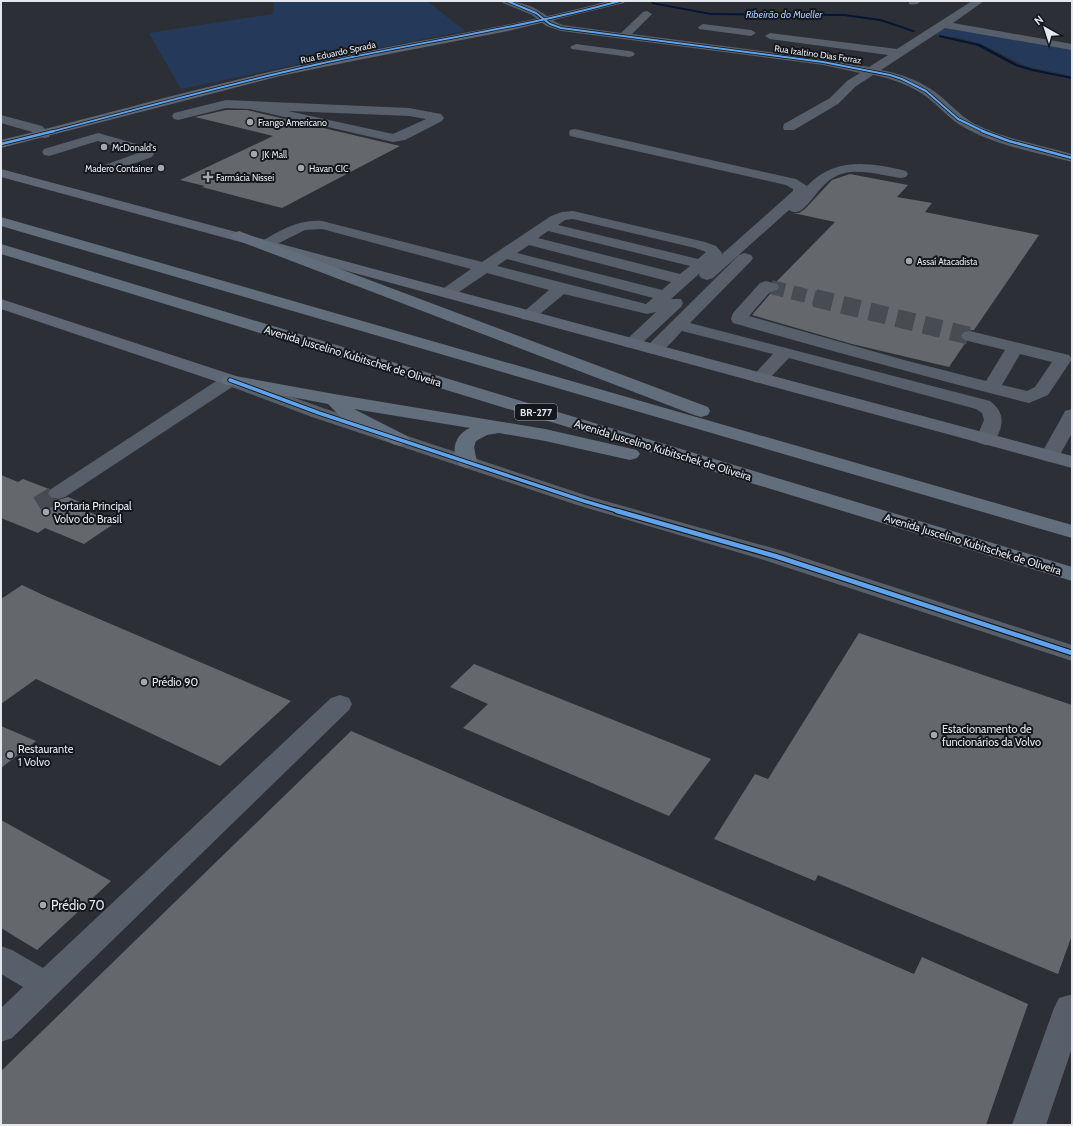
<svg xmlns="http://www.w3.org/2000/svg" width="1073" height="1126" viewBox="0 0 1073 1126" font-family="Cabin,sans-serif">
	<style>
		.green { fill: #253a5a }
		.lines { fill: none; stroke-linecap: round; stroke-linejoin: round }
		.stream { fill: #041535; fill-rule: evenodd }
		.building { fill: #64686d }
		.minor-tunnel-far1 { stroke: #474c52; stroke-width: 14; stroke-dasharray: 14 8; stroke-linecap: butt }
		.minor-tunnel { stroke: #474c52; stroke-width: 18; stroke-dasharray: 18 10; stroke-linecap: butt }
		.minor { fill: #575f6a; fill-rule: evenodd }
		.major { fill: #5f6775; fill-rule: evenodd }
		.highway { fill: #636e7d; fill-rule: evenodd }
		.cycleway-far3-casing { stroke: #14171c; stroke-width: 3.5 }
		.cycleway-far2-casing { stroke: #14171c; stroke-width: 4 }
		.cycleway-far1-casing { stroke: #14171c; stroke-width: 5.5 }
		.cycleway-casing { stroke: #14171c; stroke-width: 7 }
		.cycleway-far3 { stroke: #60a3ed; stroke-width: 2 }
		.cycleway-far2 { stroke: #60a3ed; stroke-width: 2.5 }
		.cycleway-far1 { stroke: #60a3ed; stroke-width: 3.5 }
		.cycleway { stroke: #60a3ed; stroke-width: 4.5 }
		.poi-dot { fill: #a3a8ae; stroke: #14171c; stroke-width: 1.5 }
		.labels { text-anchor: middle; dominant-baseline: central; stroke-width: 4; stroke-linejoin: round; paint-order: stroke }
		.far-street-label { font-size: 9px; fill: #e3e8ef; stroke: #14171c }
		.far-poi-label { font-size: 9px; fill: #e3e8ef; stroke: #14171c; text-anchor: start }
		.far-water-label { font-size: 10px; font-style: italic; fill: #a1c4f8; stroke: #14171c }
		.shield { fill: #14171c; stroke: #a5a9b0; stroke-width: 1 }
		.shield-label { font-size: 10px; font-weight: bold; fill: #e3e8ef }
		.street-label { font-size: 11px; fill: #e3e8ef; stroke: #14171c }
		.poi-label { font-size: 11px; fill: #e3e8ef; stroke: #14171c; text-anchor: start }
		.near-poi-label { font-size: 13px; fill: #e3e8ef; stroke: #14171c; text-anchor: start }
	</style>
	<rect width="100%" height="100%" fill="#2c3036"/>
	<path class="green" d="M274 1H427L465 31 323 59 181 89 149 33 273 14Z
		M946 27 1072 49V76L1026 66 984 45 960 38 935 34Z"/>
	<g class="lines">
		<path class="stream" d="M651 2 711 13 844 14 881 19 916 31 913 32 880 21 844 16 711 15 652 4Z
			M939 35 980 44 1017 64 1033 69 1072 77V79L1032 71 1015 66 978 46 939 37Z"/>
	</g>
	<path class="building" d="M226 110H247L400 146 282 208 202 187 205 186 180 180 273 136 195 117Z
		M850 174 908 185 897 197 932 203 925 212 1039 235 974 330 964 331 960 335 963 341 966 342 949 367 852 344 752 315 771 293 778 291 780 286 776 282 835 222 793 213H799L805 209 832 180Z
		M1 475 18 482 23 479 49 489 46 493 51 498 58 500 68 497 82 503 77 507 115 523 84 544 45 528 38 533 1 518Z
		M22 585 43 595 291 701 220 766 36 679 1 704V599Z
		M859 633 1072 705V935L1058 974 818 875 815 881 714 839 755 774 768 779Z
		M474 664 711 759 669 816 463 728 488 704 450 687Z
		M1 726 36 741 1 768Z
		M351 731 914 974 922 957 1028 1004 986 1125H1V1071Z
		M1 820 111 881 37 950 1 928Z"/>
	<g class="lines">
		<path class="minor-tunnel-far1" d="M771 287 819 299"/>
		<path class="minor-tunnel" d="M815 298 970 336
			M38 505 58 493"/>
		<path class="minor" d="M502 1C515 1 530 4 541 12 549 17 554 22 563 25L621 33 643 12 647 11 652 14 632 34 823 59 869 67 888 55 770 39 765 36 770 33 897 49 972 1H984L953 23 1072 44V50L945 28 881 70C898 73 915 79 929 88 946 98 958 115 975 124 1005 139 1040 145 1072 154V162C1037 153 999 146 967 129 949 120 938 104 921 93 906 84 890 78 873 75L855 87 838 104 794 130H784L783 127 784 124 830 98 847 81 860 73 823 65 561 31 546 26 532 15 503 3Z
			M909 1H921C918 5 914 5 909 4Z
			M703 24 751 30 756 33 751 36 699 29 698 27Z
			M576 44 629 51 633 52 635 54 633 56 629 57 572 49 570 47Z
			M226 100 409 108 441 114 444 118 442 121 405 140 393 142 250 109 226 108 178 120 174 119 172 116 174 113ZM288 111 409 116 426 119 393 134Z
			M1 115 42 126 50 134 49 137 44 138 32 132 1 123Z
			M575 129 791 178 796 179 807 186C835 157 869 162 906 171L908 174 906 177 901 178C878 175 852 165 831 179 819 187 810 205 800 211 796 213 792 212 789 210L713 278 707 280 701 278 699 275 700 273 671 299H681L683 303 681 307 638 347 632 348 626 347 623 343 656 312 647 314 564 294 534 319 528 320 522 319 520 315 549 290 487 273 453 296 447 298 441 296 439 293 441 290 471 269 322 229 305 230 267 249 262 247 259 244 262 241C281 230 299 219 322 221L482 262 551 216 562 212 573 211 705 242 716 246 722 253 721 255 793 191V189L786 185 570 136 569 133 570 130ZM573 219 695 248 706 252 698 259 558 225 565 220ZM548 231 690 266 680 274 538 238ZM529 245 671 282 662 290 517 253ZM507 259 653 298 646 304 497 266Z
			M98 133 151 148 154 154 152 157 107 173 102 172 100 169 102 166 138 153 98 141 49 156 44 155 42 152 44 149Z
			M745 253 751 255 753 258 751 261 690 323 990 401C1006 413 1004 427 993 443L986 445 979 443 976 439 984 420 982 413 976 409 789 358 766 382 760 383 754 382 751 378 773 354 682 331C672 341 663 356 648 353L645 349 648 345 739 255Z
			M766 281 777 284 779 287 777 290 770 292 749 316 904 360 986 381 1005 350 964 340 961 336 964 332 970 331 1069 355 1072 359 1048 395 1029 403C930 378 831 351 733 323L731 319 733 313 760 283ZM1020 354 1052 362 1035 387 1027 391 1002 385Z
			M230 375 326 409 591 497 783 551 1072 645V661L767 561 577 505 312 417 232 387 65 497 58 499 51 497 48 493 51 489 224 376Z
			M1072 409V433L1057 460 1050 462 1043 460 1040 456 1063 415 1065 411Z
			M340 695 349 698 352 704 349 710 12 1038 1 1042V1008L23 987 1 974V946L12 950 43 968 331 698Z
			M1070 995H1072V1048L1046 1125H1012L1054 1008 1059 998Z"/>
		<path class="major" d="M609 1H625L624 3 508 31 358 60 280 76 1 148V140C107 114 213 83 320 61 416 40 514 27 609 1Z
			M1 169 1072 456V468L1 177Z
			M1 299 236 376 239 380 236 384 230 385 224 384 1 309Z"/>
		<path class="highway" d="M1 217 1072 525V538L1 226Z
			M239 231 708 407 710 411 708 415 701 417 694 415 234 239 231 236 234 233Z
			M1 244 1072 567V581L1 254Z
			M230 375 334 394 545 429 637 450 640 454 637 458 630 460 545 441 499 433 487 435 476 441 474 447 477 462 474 466 467 468 460 466C450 452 454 435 470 428L354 409 407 436 410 440 407 444 400 446 393 444 343 419 328 404 224 384 221 380 224 376Z"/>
		<defs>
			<path id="cycleway-far3" d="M507 1 536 13 550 24 561 28 823 62 890 75 902 79 926 91 958 119 985 132
				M50 132C139 109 228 84 319 64 419 42 521 28 620 1"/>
			<path id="cycleway-far2" d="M982 131 1009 141 1072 158
				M1 144 54 131"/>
			<path id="cycleway-far1" d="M230 380 319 413 584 501 621 512"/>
			<path id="cycleway" d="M617 511 775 556 1072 653"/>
		</defs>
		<use href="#cycleway-far3" class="cycleway-far3-casing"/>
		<use href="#cycleway-far2" class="cycleway-far2-casing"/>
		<use href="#cycleway-far1" class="cycleway-far1-casing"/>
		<use href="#cycleway" class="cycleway-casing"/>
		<use href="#cycleway-far3" class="cycleway-far3"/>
		<use href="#cycleway-far2" class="cycleway-far2"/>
		<use href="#cycleway-far1" class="cycleway-far1"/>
		<use href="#cycleway" class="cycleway"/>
	</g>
	<g class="poi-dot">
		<circle cx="250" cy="122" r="4"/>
		<circle cx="104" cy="147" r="4"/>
		<circle cx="254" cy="154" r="4"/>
		<circle cx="161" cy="168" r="4"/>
		<circle cx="301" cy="168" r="4"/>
		<path d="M206 171h4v4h4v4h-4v4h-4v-4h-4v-4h4z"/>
		<circle cx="909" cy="261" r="4"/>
		<circle cx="46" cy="512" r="4"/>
		<circle cx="144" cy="682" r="4"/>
		<circle cx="934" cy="735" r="4"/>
		<circle cx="10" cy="755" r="4"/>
		<circle cx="43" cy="905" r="4"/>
	</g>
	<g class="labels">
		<g class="far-street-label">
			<text transform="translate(338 52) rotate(-12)">Rua Eduardo Sprada</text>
			<text transform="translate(818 54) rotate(8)">Rua Izaltino Dias Ferraz</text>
		</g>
		<g class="far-poi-label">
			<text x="258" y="122">Frango Americano</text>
			<text x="112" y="147">McDonald's</text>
			<text x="262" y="154">JK Mall</text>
			<text x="153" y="168" text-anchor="end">Madero Container</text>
			<text x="309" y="168">Havan CIC</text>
			<text x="216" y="177">Farmácia Nissei</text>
			<text x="917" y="261">Assaí Atacadista</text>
		</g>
		<g class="far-water-label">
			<text x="784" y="14">Ribeirão do Mueller</text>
		</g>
		<rect class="shield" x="515" y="404" width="42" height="16" rx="3"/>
		<g class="shield-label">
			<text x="536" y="412">BR-277</text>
		</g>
		<g class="street-label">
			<text transform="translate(353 356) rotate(17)">Avenida Juscelino Kubitschek de Oliveira</text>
			<text transform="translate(663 450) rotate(17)">Avenida Juscelino Kubitschek de Oliveira</text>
			<text transform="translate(973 544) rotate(17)">Avenida Juscelino Kubitschek de Oliveira</text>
		</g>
		<g class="poi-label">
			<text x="54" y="506">Portaria Principal<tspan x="54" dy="13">Volvo do Brasil</tspan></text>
			<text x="152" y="682">Prédio 90</text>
			<text x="942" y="729">Estacionamento de<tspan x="942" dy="13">funcionários da Volvo</tspan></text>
			<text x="18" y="749">Restaurante<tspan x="18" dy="13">1 Volvo</tspan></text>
		</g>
		<g class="near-poi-label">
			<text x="51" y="905">Prédio 70</text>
		</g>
	</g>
	<rect width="1073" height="1126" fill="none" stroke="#e3e8ef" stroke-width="4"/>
	<g transform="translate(1045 28) rotate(321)" stroke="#14171c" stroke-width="3" paint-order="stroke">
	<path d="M0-3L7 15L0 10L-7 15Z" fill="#e3e8ef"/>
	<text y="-6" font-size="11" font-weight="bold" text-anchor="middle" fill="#e3e8ef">N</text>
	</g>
</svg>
